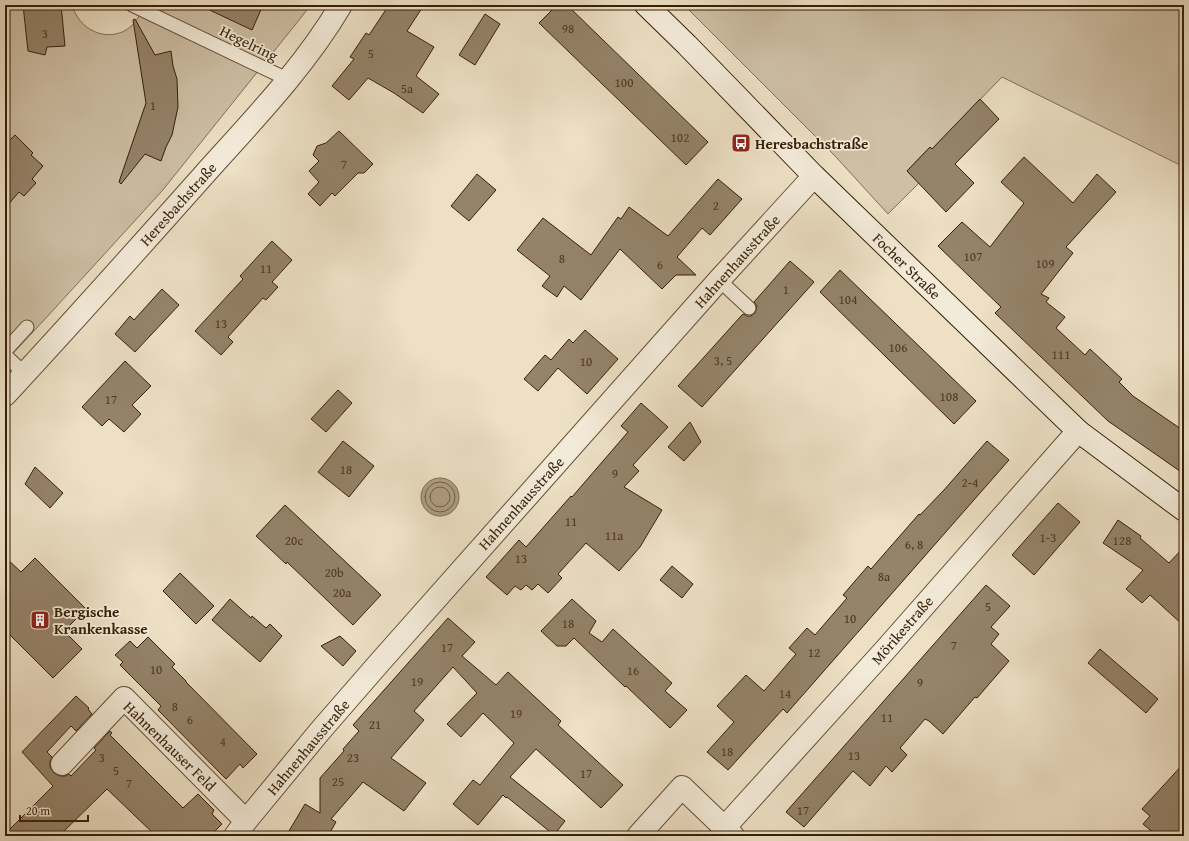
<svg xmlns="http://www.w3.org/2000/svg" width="1189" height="841" viewBox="0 0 1189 841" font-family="'Gentium Book Plus',serif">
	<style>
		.green { fill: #cebfa5; stroke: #826f56 }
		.water { fill: #af9e84; stroke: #7f6b52 }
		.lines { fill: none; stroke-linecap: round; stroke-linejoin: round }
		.shore { stroke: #725e46; stroke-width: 1 }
		.building { fill: #95836a; stroke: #361f07 }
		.lane-casing { stroke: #644f36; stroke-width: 15 }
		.street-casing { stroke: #644f36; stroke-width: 24 }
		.secondary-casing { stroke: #361f07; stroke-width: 24 }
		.lane { stroke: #f3ebd9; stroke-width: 13 }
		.street { stroke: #f3ebd9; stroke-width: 22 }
		.secondary { stroke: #f3ebd9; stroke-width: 22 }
		.labels { text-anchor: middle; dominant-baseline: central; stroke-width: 3.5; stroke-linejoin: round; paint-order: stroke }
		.number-label { font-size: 13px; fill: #4e3820 }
		.street-label { font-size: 15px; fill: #361f07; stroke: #f3ebd9 }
		.poi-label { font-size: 15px; font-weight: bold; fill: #361f07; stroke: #f3ebd9; text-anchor: start }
	</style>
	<rect width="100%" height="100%" fill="#ede0c5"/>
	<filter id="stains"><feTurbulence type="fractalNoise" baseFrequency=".005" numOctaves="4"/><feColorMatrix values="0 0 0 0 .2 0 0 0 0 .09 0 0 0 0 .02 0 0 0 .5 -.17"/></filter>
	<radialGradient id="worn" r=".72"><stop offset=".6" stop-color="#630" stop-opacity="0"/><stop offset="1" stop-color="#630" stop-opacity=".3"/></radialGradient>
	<path class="green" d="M5 5H72C84 44 134 45 143 5H311L162 191 46 318 5 362Z
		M684 5H1184V167L1002 77 932 149 930 147 907 171 919 183 888 214 835 156Z"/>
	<path class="water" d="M421 497a19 19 0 1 1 38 0a19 19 0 1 1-38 0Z"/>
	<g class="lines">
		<path class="shore" d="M425 497a15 15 0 1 1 30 0a15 15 0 1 1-30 0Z
			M430 497a10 10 0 1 1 20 0a10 10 0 1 1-20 0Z"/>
	</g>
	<path class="building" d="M23 5H61L65 46 47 47 45 55 28 51Z
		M199 5H263L252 30Z
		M389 5H424L407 31 434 47 416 76 439 94 423 113 394 93 368 78 349 100 332 86 354 59 350 57 366 33 369 35Z
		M557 5H567L708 142 686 165 539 23Z
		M485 14 500 24 475 65 459 55Z
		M135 19 155 55 171 51 173 66 177 79 178 107 172 135 166 147 161 161 145 154 121 184 119 182 146 103 133 20Z
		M980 99 999 119 955 164 974 183 946 212 907 171 930 147 932 149Z
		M339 131 373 164 364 173H358L335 196 332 193 320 206 308 194 319 182 309 171 319 161 313 155 317 146 326 143Z
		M15 135 33 153 31 155 43 166 32 179 36 183 24 196 19 192 5 208V145Z
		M1024 157 1073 203 1097 174 1116 192 1066 247 1073 253 1041 294 1049 298 1046 302 1065 317 1056 328 1085 355 1090 349 1122 379 1119 382 1133 396 1184 431V474L1108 421 995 313 1001 307 938 246 962 222 990 247 1024 203 1001 182Z
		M477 174 496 190 469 221 451 206Z
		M718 179 742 199 710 235 702 228 677 257 696 275H676L662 289 620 249 581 300 564 286 557 297 542 286 550 276 517 250 543 218 591 255 618 217 621 219 629 207 668 236Z
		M272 241 292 260 272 282 278 287 266 300 263 298 228 337 233 342 221 355 195 331 243 279 240 276Z
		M790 261 814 282 702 407 678 386 741 316 743 314 747 316H751L755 313 757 306 754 302Z
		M840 270 976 401 954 424 820 292Z
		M162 289 179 305 135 352 115 334 130 316 134 320Z
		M585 330 618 359 587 394 558 368 538 391 524 379 545 355 551 360 569 339 573 343Z
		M125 361 151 386 132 405 141 414 124 432 109 419 102 426 82 407Z
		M338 390 352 403 326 432 311 419Z
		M641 403 668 427 633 465 639 471 624 487 662 510 640 547 619 571 586 543 558 574 562 578 548 593 538 584 532 590 526 585 521 590 515 586 507 595 486 577 519 540 526 547 571 496 572 497 628 432 621 426Z
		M690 422 701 442 684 461 668 447Z
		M343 441 374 466 349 497 318 472Z
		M987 441 1009 460 787 713 783 709 728 770 707 752 734 722 717 706 746 675 764 691 796 654 789 648 807 628 815 635 847 598 843 595 868 566 871 569 919 514 920 515 944 490Z
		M35 467 63 493 50 508 25 484Z
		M1058 503 1080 522 1034 575 1012 555Z
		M285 505 381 595 353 625 287 562 286 564 256 536Z
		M1118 520 1141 536 1140 538 1169 563 1184 547V626L1150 595 1142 603 1126 589 1143 570 1103 543Z
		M5 557 21 572 35 558 86 609 64 631 82 649 53 678 5 630Z
		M672 566 693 584 682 598 660 580Z
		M180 573 214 606 196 624 163 591Z
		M986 585 1010 606 991 627 999 634 991 644 1009 661 977 698 975 697 943 734 929 721 925 719 900 748 907 755 892 772 886 766 870 786 853 771 804 827 786 812Z
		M230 599 251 618 252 616 266 628 270 624 282 636 260 662 212 620Z
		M572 599 596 621 589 633 602 642 613 629 672 683 665 691 687 710 670 728 626 686 625 687 574 638 566 646H557L541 631Z
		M448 618 475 642 462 656 496 685 508 672 561 721 558 725 623 785 601 808 536 749 510 777 565 821 554 835 507 797 506 798 503 795 478 825 453 804 473 780 480 785 514 743 483 713 461 737 447 724 477 693 453 667 414 711 424 720 391 758 426 783 404 811 363 782 331 819 336 822 328 836H286L305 804 320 813V778L344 751 343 749 359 731 353 725Z
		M340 636 356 651 343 666 321 646Z
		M148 637 175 664 172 667 186 681V682L257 754 243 768 240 764 226 779 158 710 161 706 120 665 123 662 115 655 130 641 137 648Z
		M1100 649 1158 699 1146 713 1088 663Z
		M76 696 89 708 88 709 92 714 76 731 71 726 47 752 52 757 50 762V767L54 773 60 776H65L69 774 71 776 96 750 94 748 110 731 112 733 110 735 183 808 198 794 214 810 212 814 222 824 210 836H156L107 789 59 836H5V834L53 786 22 752Z
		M1184 763V836H1157L1143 824 1150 816 1142 809Z"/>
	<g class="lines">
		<defs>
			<path id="lane" d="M132 5 287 79
				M719 280 749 308
				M5 351 27 327
				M5 355 25 374"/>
			<path id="street" d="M5 395C72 323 137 250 202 177 251 122 304 68 341 5
				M62 764 124 698 246 821
				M724 828 886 649 1078 431
				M235 836 246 821 320 731 380 662 719 280 814 176
				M638 836 682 787 733 836"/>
			<path id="secondary" d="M646 5 687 45 814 176 1078 431 1184 510"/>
		</defs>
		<use href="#lane" class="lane-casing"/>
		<use href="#street" class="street-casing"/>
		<use href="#secondary" class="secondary-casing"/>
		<use href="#lane" class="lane"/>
		<use href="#street" class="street"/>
		<use href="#secondary" class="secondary"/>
	</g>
	<defs>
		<symbol id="bus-square" viewBox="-11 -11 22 22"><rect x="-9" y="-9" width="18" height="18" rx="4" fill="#8f2418" stroke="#f3ebd9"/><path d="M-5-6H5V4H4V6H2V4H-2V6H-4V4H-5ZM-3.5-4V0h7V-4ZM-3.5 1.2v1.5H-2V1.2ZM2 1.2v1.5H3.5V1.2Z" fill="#fff"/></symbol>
		<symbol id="building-square" viewBox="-11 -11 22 22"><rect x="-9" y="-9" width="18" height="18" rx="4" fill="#8f2418" stroke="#f3ebd9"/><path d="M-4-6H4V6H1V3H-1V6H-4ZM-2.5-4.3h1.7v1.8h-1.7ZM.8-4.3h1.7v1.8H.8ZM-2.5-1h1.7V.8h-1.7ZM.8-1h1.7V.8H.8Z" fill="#fff"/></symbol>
	</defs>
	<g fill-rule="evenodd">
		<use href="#bus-square" x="730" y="132" width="22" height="22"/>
		<use href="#building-square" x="29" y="609" width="22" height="22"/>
	</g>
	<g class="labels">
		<g class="number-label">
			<text x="568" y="28">98</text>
			<text x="45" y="33">3</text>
			<text x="371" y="53">5</text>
			<text x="624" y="82">100</text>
			<text x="407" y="88">5a</text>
			<text x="153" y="105">1</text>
			<text x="680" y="137">102</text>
			<text x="344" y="164">7</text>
			<text x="716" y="205">2</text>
			<text x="973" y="256">107</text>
			<text x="562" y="258">8</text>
			<text x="1045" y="263">109</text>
			<text x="660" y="264">6</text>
			<text x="266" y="268">11</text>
			<text x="786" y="289">1</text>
			<text x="848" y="299">104</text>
			<text x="221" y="323">13</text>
			<text x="898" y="347">106</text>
			<text x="1061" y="354">111</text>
			<text x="723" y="360">3, 5</text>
			<text x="586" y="361">10</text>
			<text x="949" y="396">108</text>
			<text x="111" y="399">17</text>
			<text x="346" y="469">18</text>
			<text x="615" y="473">9</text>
			<text x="970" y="482">2-4</text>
			<text x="571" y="521">11</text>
			<text x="614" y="535">11a</text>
			<text x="1048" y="537">1-3</text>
			<text x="294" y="540">20c</text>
			<text x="1122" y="540">128</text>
			<text x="914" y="544">6, 8</text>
			<text x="521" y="558">13</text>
			<text x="334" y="572">20b</text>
			<text x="884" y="576">8a</text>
			<text x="342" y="592">20a</text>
			<text x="988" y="606">5</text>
			<text x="850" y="618">10</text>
			<text x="568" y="623">18</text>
			<text x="954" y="645">7</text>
			<text x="447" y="647">17</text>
			<text x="814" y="652">12</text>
			<text x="156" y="669">10</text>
			<text x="633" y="670">16</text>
			<text x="417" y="681">19</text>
			<text x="920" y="682">9</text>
			<text x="785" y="693">14</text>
			<text x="175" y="706">8</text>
			<text x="516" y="713">19</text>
			<text x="887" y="717">11</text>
			<text x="190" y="719">6</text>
			<text x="375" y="724">21</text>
			<text x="223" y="741">4</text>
			<text x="727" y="751">18</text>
			<text x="854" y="755">13</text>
			<text x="102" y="757">3</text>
			<text x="353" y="757">23</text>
			<text x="116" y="770">5</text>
			<text x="586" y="773">17</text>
			<text x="338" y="781">25</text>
			<text x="129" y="783">7</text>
			<text x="803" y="810">17</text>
		</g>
		<g class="street-label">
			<text transform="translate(249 43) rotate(26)">Hegelring</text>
			<text transform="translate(178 204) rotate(-48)">Heresbachstraße</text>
			<text transform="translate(737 261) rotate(-48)">Hahnenhausstraße</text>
			<text transform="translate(907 266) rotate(44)">Focher Straße</text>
			<text transform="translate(521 503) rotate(-48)">Hahnenhausstraße</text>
			<text transform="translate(902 630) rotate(-49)">Mörikestraße</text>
			<text transform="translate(170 746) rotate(44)">Hahnenhauser Feld</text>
			<text transform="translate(308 747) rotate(-50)">Hahnenhausstraße</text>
		</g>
		<g class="poi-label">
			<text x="755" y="143">Heresbachstraße</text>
			<text x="54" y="611">Bergische<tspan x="54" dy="17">Krankenkasse</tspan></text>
		</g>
	</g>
	<rect width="1189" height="841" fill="none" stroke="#ede0c5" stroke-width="20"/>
	<rect x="6" y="6" width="1177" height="829" fill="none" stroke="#361f07" stroke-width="2"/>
	<rect x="10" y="10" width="1169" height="821" fill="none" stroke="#361f07"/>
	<path d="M20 815v6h68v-6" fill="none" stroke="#361f07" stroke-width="2"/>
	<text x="26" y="815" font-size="12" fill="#361f07" stroke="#f3ebd9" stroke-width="3" paint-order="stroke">20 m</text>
	<rect width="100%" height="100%" filter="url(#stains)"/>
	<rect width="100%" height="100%" fill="url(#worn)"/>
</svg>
